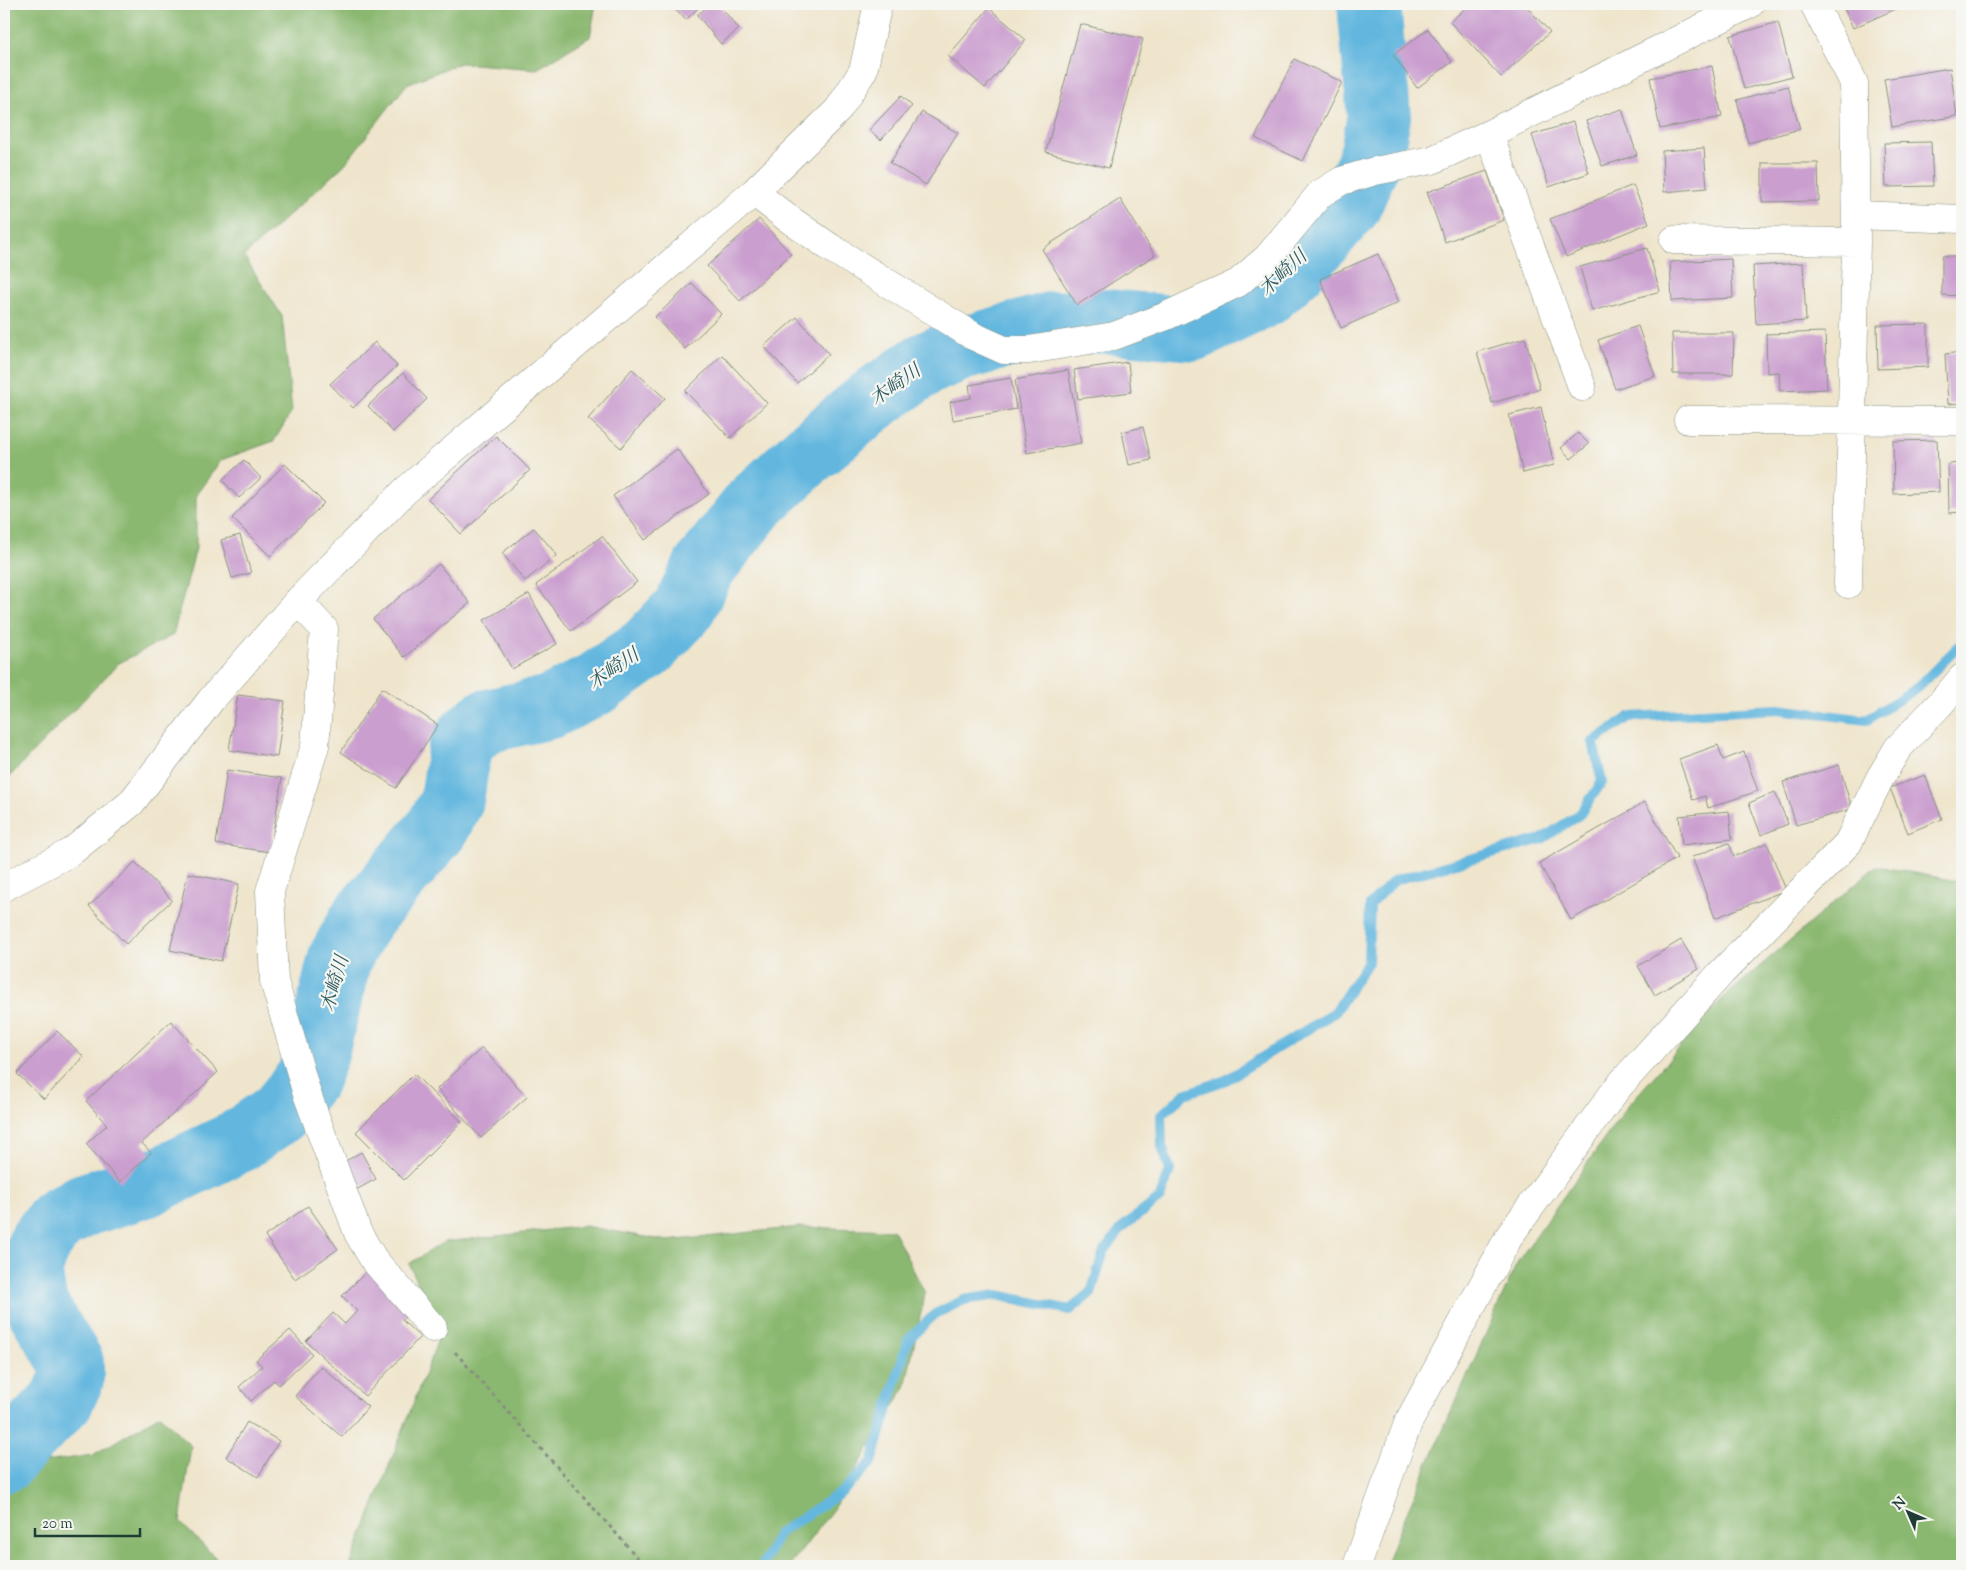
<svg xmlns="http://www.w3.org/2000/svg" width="1966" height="1570" viewBox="0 0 1966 1570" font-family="'Sorts Mill Goudy','Noto Serif JP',serif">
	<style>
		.forest { fill: #8ab870; stroke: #547a52 }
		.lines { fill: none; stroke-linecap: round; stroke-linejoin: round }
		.stream { stroke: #63b7df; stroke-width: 10 }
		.river { stroke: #63b7df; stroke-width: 64 }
		.building { fill: #ca9fcf }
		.minor-casing { stroke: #879180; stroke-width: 29 }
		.path { stroke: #879180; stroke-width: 3; stroke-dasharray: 4 4; stroke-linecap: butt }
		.minor { stroke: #fff; stroke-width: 28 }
		.labels { text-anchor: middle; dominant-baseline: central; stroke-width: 4.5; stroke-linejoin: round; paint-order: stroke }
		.water-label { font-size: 19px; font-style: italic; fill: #305c5f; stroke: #f6f6f2 }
	</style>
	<rect width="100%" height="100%" fill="#f6f6f2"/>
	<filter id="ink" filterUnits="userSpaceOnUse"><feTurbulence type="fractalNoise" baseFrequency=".02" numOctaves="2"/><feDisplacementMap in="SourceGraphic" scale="10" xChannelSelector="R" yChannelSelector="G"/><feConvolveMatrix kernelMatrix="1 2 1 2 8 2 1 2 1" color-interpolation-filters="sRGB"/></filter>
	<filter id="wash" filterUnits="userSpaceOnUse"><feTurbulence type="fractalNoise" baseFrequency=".0096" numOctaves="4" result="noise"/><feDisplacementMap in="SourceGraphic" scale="20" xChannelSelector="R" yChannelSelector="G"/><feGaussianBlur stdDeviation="1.12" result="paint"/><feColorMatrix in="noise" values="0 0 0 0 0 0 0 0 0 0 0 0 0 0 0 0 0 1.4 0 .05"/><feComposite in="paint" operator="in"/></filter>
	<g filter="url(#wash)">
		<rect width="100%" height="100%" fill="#efe5cc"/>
		<path class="forest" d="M4 4H596L590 37 537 69 460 63 407 84 344 165 244 256 282 316 292 411 274 441 221 460 196 495V548L173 635 119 663 8 778H4Z
			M1876 866 1962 882V1566H1385L1398 1532 1518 1261 1627 1107 1722 999Z
			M585 1226 668 1241 800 1227 893 1230 925 1293 905 1387 833 1509 790 1566H350L441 1332 409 1264 444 1242Z
			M160 1415 191 1446 180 1522 224 1566H4V1494L39 1463 93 1455Z"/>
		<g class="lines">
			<path class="stream" d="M762 1566 779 1533 842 1492 872 1462 908 1340 935 1314 964 1300 997 1295 1070 1310 1091 1293 1104 1251 1124 1226 1160 1198 1170 1170 1162 1146 1161 1115 1185 1094 1226 1080 1335 1012 1368 962 1370 905 1395 880 1542 839 1580 814 1602 782 1593 742 1629 717 1778 709 1867 720 1918 687 1958 647 1962 644"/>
			<path class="river" d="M4 1461 62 1400 72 1379V1363L36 1305 30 1270 40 1242 57 1220 84 1205 145 1186 237 1142 279 1113 307 1079 317 1053 340 958 362 918 437 829 452 800 459 752 467 737 484 722 550 707 596 684 647 648 683 610 705 566 755 503 809 453 878 396 925 364 961 349 1054 323 1104 321 1195 329 1264 296 1295 268 1350 205 1371 156 1379 117 1369 4"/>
		</g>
		<g id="blocks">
			<path class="building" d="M669 4H702L686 20Z
				M711 4H718L739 29 721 44 697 15Z
				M1470 4H1524L1550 32 1501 77 1450 22Z
				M1842 4H1907L1853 28Z
				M989 8 1026 40 985 88 948 56Z
				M1778 22 1792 76 1744 89 1730 36Z
				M1080 24 1143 39 1109 168 1046 152Z
				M1428 29 1452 62 1417 88 1393 55Z
				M1294 59 1342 82 1303 161 1255 138Z
				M1712 66 1722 117 1660 129 1650 78Z
				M1950 68 1957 116 1892 127 1884 79Z
				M1788 86 1800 129 1748 143 1737 100Z
				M901 96 912 106 881 140 869 130Z
				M1622 109 1637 155 1602 166 1586 121Z
				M922 112 958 133 926 185 890 163Z
				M1573 122 1589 173 1549 187 1532 135Z
				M1931 142 1933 186 1886 187 1884 143Z
				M1704 148 1707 188 1664 192 1662 151Z
				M1762 163H1818L1819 201 1762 202Z
				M1487 171 1504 220 1445 242 1427 192Z
				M1633 185 1649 223 1566 257 1550 219Z
				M1120 199 1155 255 1077 305 1042 249Z
				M759 219 791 254 740 301 707 266Z
				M1647 248 1660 291 1592 311 1580 267Z
				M1378 254 1399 302 1341 328 1320 279Z
				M1942 256H1962V296L1942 295Z
				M1731 259 1733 298 1672 301 1670 262Z
				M1803 263 1806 321 1756 324 1753 266Z
				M692 283 721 314 685 349 655 317Z
				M797 317 829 354 797 383 764 346Z
				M1928 324V367L1878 369 1877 325Z
				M1638 326 1655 376 1615 389 1598 340Z
				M1825 332 1827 389 1780 391 1779 372 1767 373 1766 334Z
				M1672 333H1734L1733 374H1673Z
				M1525 338 1540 389 1492 403 1477 352Z
				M375 342 397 366 353 408 330 384Z
				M1962 352V403L1948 404 1945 354Z
				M722 355 767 403 730 438 685 391Z
				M1128 362 1131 392 1078 399 1074 370Z
				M632 369 665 398 621 448 588 419Z
				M1068 370 1081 443 1027 453 1015 380Z
				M403 373 427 399 393 432 368 406Z
				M1011 378 1016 409 953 420 950 402 971 398 969 385Z
				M1541 407 1554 465 1523 473 1509 415Z
				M1143 427 1151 460 1129 465 1122 432Z
				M1578 433 1589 444 1571 459 1561 448Z
				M496 436 530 470 461 534 428 499Z
				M1937 440 1939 492 1894 494 1893 441Z
				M677 449 709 494 645 540 613 496Z
				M244 460 261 478 239 498 222 480Z
				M1962 463V512L1949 513 1948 464Z
				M285 464 324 503 270 556 232 518Z
				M534 528 557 555 525 581 502 553Z
				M240 535 251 573 232 578 221 540Z
				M602 536 637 582 571 631 536 585Z
				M439 564 470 603 404 657 373 619Z
				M529 594 557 644 512 669 484 620Z
				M382 688 438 725 396 788 341 752Z
				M238 695 285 701 277 757 229 750Z
				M1718 745 1723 760 1744 752 1758 791 1708 808 1705 796 1693 800 1679 759Z
				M1839 765 1852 809 1796 825 1783 782Z
				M227 770 282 778 270 852 216 844Z
				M1925 775 1942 819 1908 833 1890 788Z
				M1775 792 1788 824 1761 835 1749 803Z
				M1645 802 1677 858 1571 920 1539 863Z
				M1729 811 1732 839 1682 845 1679 816Z
				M1729 843 1734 856 1767 843 1786 890 1715 918 1692 857Z
				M135 862 172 900 126 944 89 906Z
				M188 873 239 884 221 961 170 950Z
				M1681 940 1699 969 1655 995 1638 966Z
				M171 1021 218 1072 142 1143 151 1153 120 1182 86 1144 107 1125 86 1101Z
				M57 1031 84 1057 44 1099 17 1074Z
				M482 1048 527 1097 481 1138 437 1089Z
				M414 1074 462 1122 404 1180 356 1132Z
				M361 1152 376 1179 354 1191 339 1165Z
				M308 1206 338 1249 295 1279 265 1236Z
				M368 1270 410 1312 402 1320 420 1337 365 1396 306 1341 333 1313 345 1324 357 1311 342 1296Z
				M290 1330 312 1354 279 1385 274 1380 251 1401 239 1387 262 1366 256 1360Z
				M321 1366 368 1407 342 1437 295 1396Z
				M247 1422 279 1441 258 1477 226 1457Z"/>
		</g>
	</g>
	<g filter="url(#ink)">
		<use href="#blocks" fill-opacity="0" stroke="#879180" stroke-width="1"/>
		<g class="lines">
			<defs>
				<path id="minor" d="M1814 4 1854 83 1856 242 1848 584
					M1489 134 1582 387
					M754 192 786 217 831 248 973 336 1004 350H1029L1114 336 1164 317 1238 283 1268 257 1320 194 1341 181 1375 171 1432 160 1489 134 1750 4
					M1856 215 1962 219
					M1674 240 1856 242
					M1688 420 1962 421
					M298 601 324 629 315 746 270 891 274 981 307 1094 358 1233 374 1260 433 1328
					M4 887 71 852 131 803 211 700 298 601 405 491 754 192 838 110 863 71 878 4
					M1357 1566 1408 1423 1510 1235 1618 1087 1722 972 1848 843 1880 778 1898 748 1940 704 1962 678"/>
			</defs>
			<use href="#minor" class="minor-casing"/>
			<path class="path" d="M455 1352 645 1566"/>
			<use href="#minor" class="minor"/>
		</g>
	</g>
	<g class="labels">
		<g class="water-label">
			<text transform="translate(1284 274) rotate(-43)">木崎川</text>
			<text transform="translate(896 386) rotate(-35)">木崎川</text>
			<text transform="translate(614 670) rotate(-34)">木崎川</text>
			<text transform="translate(336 984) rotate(-74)">木崎川</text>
		</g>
	</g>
	<rect width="1966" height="1570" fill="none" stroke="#f6f6f2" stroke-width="20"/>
	<g transform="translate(1908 1512) rotate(315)" stroke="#f6f6f2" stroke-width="4" paint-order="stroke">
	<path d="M0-4L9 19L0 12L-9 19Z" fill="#1f3d34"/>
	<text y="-8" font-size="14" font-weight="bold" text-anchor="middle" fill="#1f3d34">N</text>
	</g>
	<path d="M35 1528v8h105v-8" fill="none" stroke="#1f3d34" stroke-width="2.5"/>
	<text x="42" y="1528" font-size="15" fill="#1f3d34" stroke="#f6f6f2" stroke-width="4" paint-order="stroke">20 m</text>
</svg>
